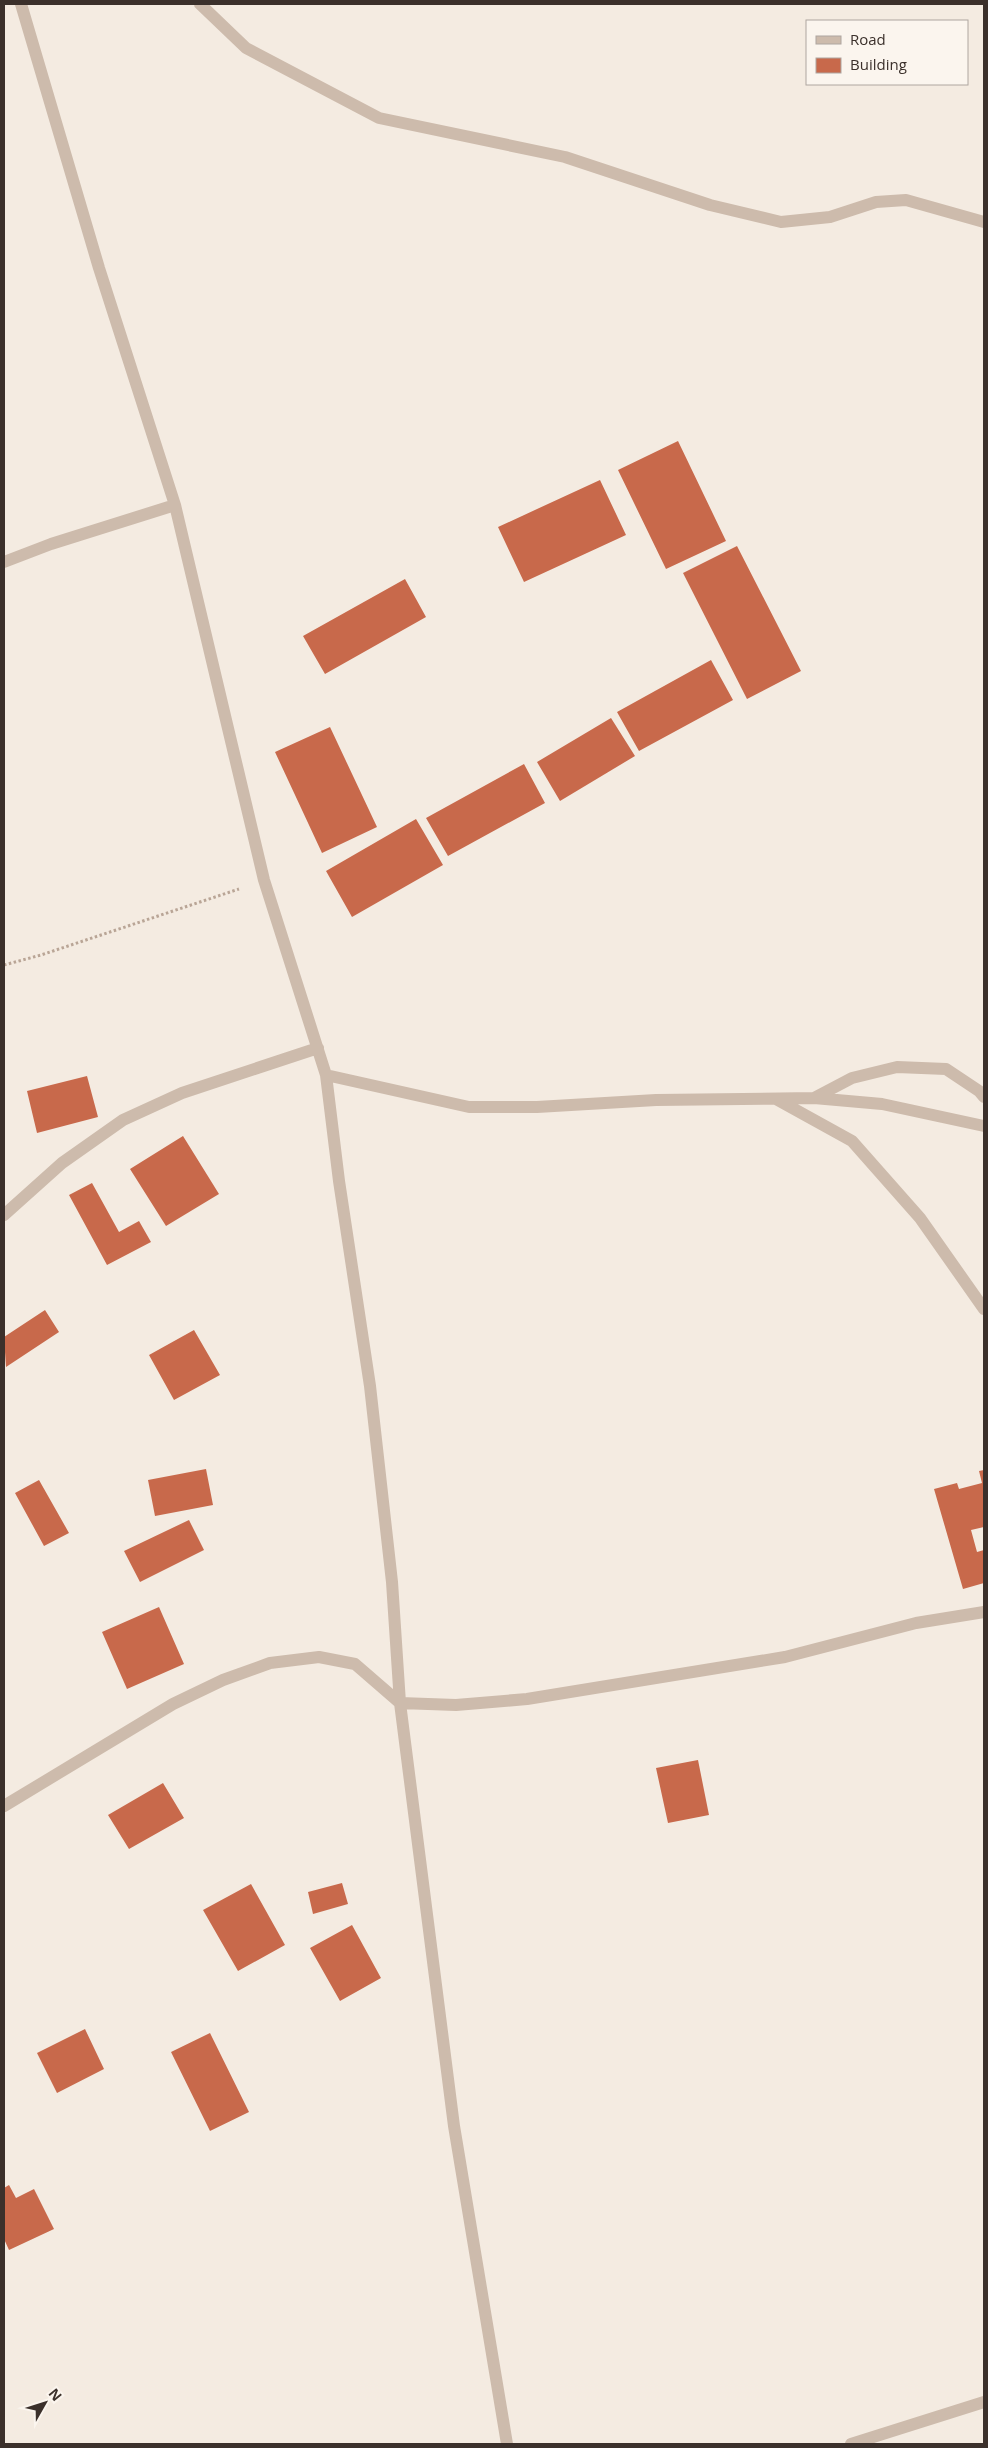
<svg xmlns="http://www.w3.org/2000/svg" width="988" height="2448" viewBox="0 0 988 2448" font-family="'Open Sans',sans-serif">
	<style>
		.building { fill: #c8694b }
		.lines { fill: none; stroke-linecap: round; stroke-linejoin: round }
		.path { stroke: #b9a596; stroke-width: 3; stroke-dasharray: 2.5 2.5; stroke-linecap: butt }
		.minor { stroke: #cdbbac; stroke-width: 12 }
	</style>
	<rect width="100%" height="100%" fill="#f4ebe1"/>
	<path class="building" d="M678 441 726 541 666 569 618 470Z
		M600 480 626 535 524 582 498 527Z
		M737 546 801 671 747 699 683 573Z
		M405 579 426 617 325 674 303 636Z
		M711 660 733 700 639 751 617 712Z
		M611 718 635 756 560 801 537 762Z
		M330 727 377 827 322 853 275 752Z
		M524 764 545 803 448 856 426 818Z
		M416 819 443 865 352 917 326 871Z
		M87 1076 98 1117 37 1133 27 1091Z
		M183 1136 219 1194 166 1226 130 1169Z
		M92 1183 119 1232 139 1221 151 1242 107 1265 69 1195Z
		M45 1310 59 1332 6 1367 4 1337Z
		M194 1330 220 1375 174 1400 149 1355Z
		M206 1469 213 1505 155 1516 148 1480Z
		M984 1470V1527L971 1530 977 1552 984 1550V1583L963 1589 934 1489 957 1483 959 1489 982 1483 979 1471Z
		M39 1480 69 1533 44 1546 15 1493Z
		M189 1520 204 1550 140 1582 124 1551Z
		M159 1607 184 1664 127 1689 102 1632Z
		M698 1760 709 1815 668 1823 656 1768Z
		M163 1783 184 1818 129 1849 108 1815Z
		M342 1883 348 1904 313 1914 308 1892Z
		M251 1884 285 1945 238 1971 203 1910Z
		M352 1925 381 1978 340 2001 310 1948Z
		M85 2029 104 2069 57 2093 37 2053Z
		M210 2033 249 2112 210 2131 171 2052Z
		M9 2185 16 2198 34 2189 54 2229 9 2250 4 2239V2188Z"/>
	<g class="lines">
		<path class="path" d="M4 965 41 955 239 889"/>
		<path class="minor" d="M21 4 99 268 175 505 264 880 326 1075 339 1181 370 1386 392 1582 400 1703 454 2126 507 2444
			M200 4 246 48 379 118 565 157 710 205 781 222 830 217 876 202 906 200 984 222
			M4 562 51 544 175 505
			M326 1075 469 1107H537L656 1100 814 1098 882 1104 984 1126
			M814 1098 852 1078 897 1067 946 1069 979 1091 984 1097
			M776 1099 852 1141 920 1218 984 1309
			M4 1215 62 1163 123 1120 182 1093 318 1048
			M4 1806 173 1704 223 1680 270 1663 319 1657 355 1664 400 1703 456 1705 527 1699 785 1657 916 1623 984 1612
			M851 2444 984 2402"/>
	</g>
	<rect width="988" height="2448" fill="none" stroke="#3b302b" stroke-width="10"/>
	<rect x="806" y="20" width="162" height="65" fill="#fbf5ee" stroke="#aea6a0"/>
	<rect x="816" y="36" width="25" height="8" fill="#cdbbac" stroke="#aea6a0"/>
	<text x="850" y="45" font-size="15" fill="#3b302b">Road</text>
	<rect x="816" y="58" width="25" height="15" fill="#c8694b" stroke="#aea6a0"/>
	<text x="850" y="70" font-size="15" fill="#3b302b">Building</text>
	<g transform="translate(45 2403) rotate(51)" stroke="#fbf5ee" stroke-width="4" paint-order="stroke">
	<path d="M0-4L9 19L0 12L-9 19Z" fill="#3b302b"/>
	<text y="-8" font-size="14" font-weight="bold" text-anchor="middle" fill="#3b302b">N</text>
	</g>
</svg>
